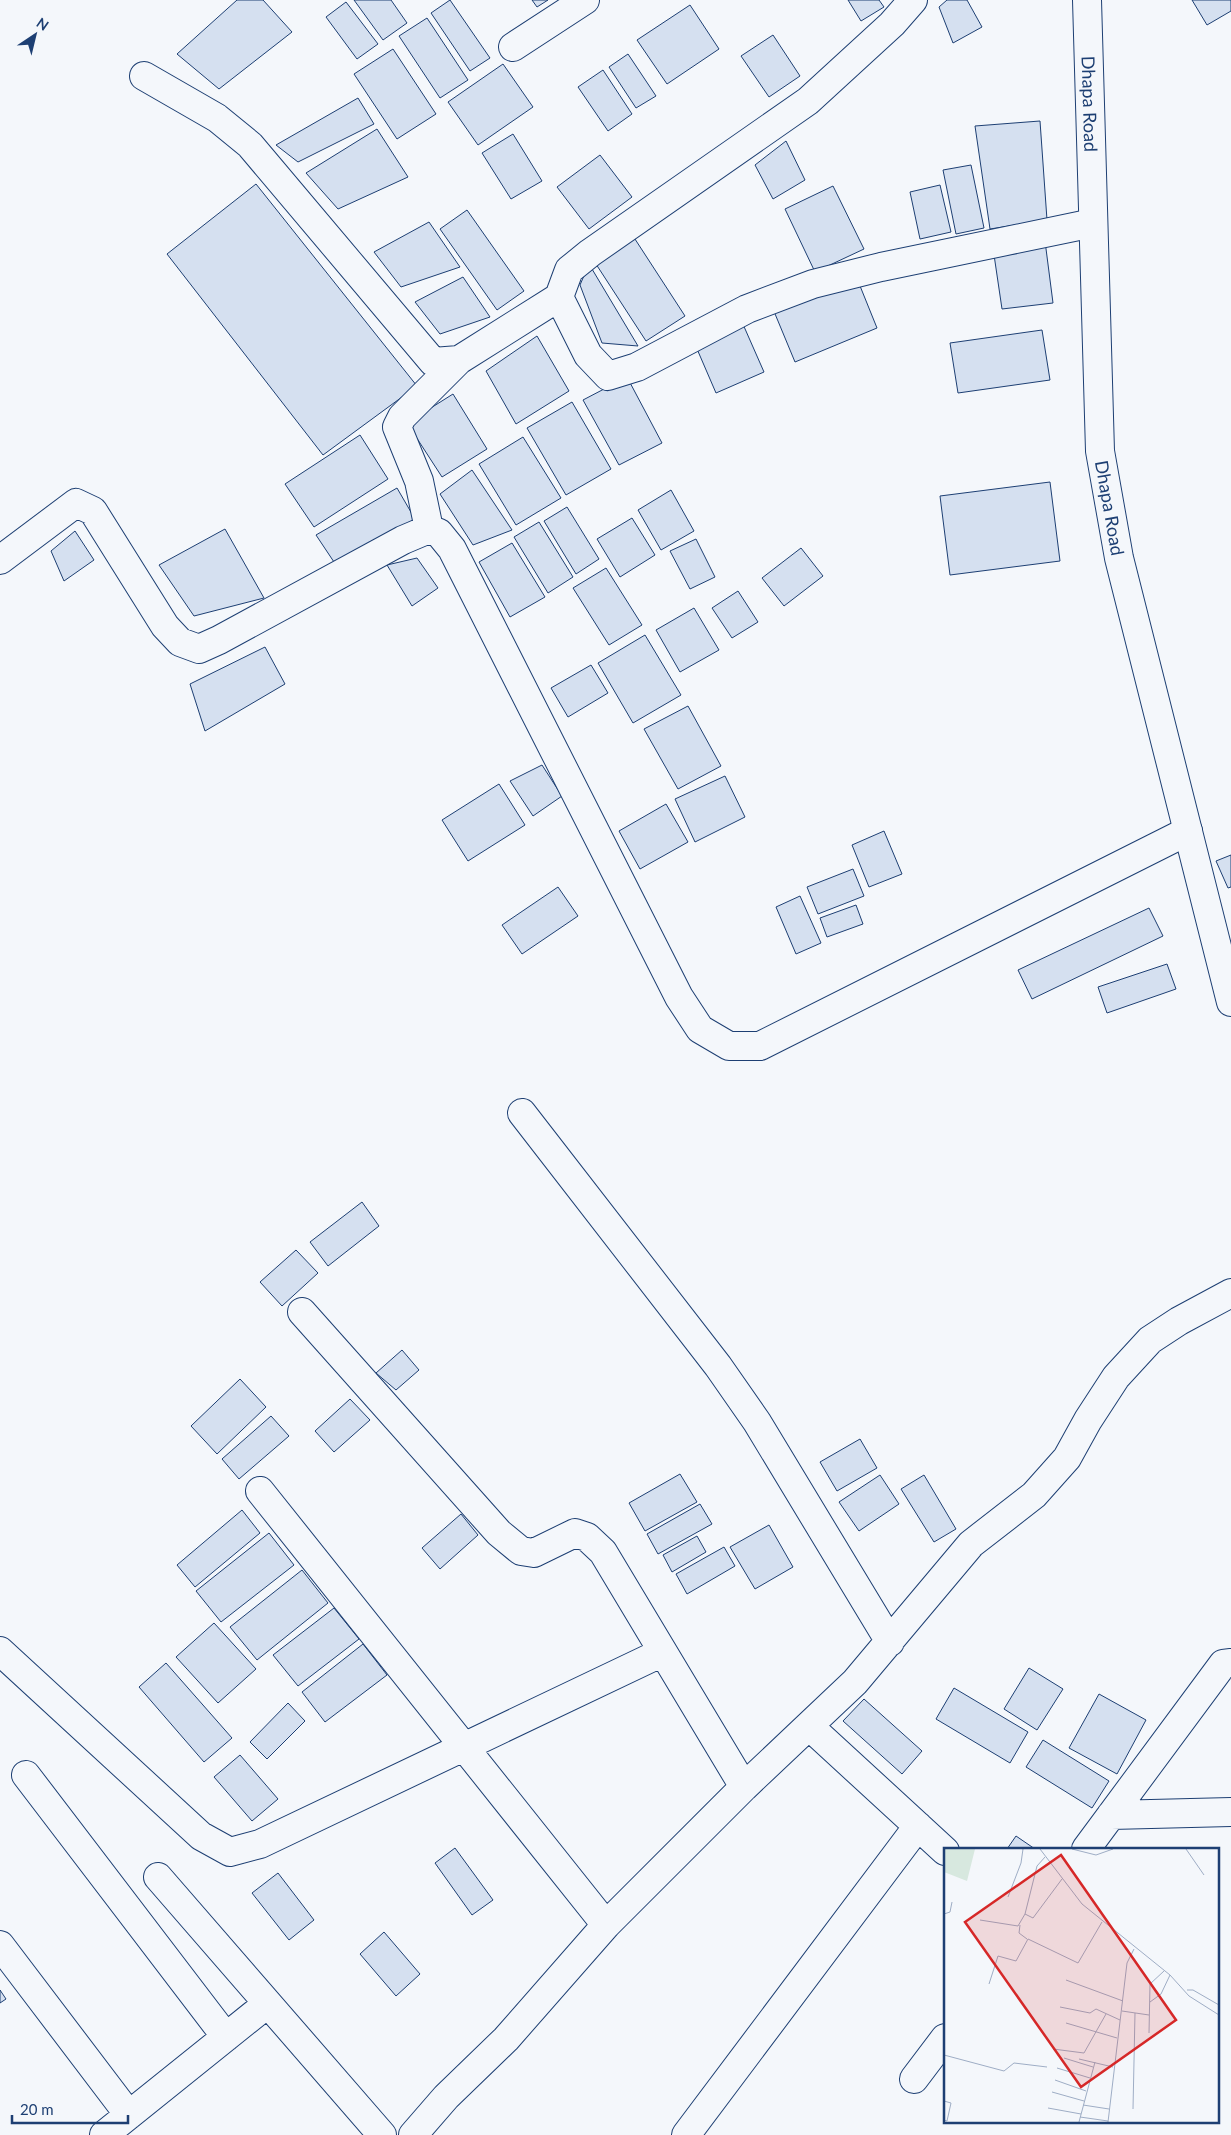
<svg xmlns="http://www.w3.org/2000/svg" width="1231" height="2135" viewBox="0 0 1231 2135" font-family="Lato,sans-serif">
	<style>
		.building { fill: #d5e0f0; stroke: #1d3f73 }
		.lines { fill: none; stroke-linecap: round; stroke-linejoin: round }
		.minor-casing { stroke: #1d3f73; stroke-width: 30 }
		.tertiary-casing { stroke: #1d3f73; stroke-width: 30 }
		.minor { stroke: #f4f7fb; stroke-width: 28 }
		.tertiary { stroke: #f4f7fb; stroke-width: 28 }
		.labels { text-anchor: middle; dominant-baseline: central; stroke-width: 4; stroke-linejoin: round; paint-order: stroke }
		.street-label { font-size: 18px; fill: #1d3f73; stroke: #f4f7fb }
		.inset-road { fill: none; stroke: #9eadc5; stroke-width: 1 }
		.view { fill: #d62828; fill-opacity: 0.15; stroke: #d62828; stroke-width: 2.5 }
		.inset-edge { fill: none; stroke: #1d3f73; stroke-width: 2.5 }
	</style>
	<rect width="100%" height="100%" fill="#f4f7fb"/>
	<path class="building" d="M237 0H263L292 32 219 89 177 54Z
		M354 0H391L407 23 383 40Z
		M450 0 490 58 470 71 431 13Z
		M532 0H548L537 7Z
		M848 0H879L884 7 861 21Z
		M947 0H967L982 27 953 43 939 7Z
		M1192 0H1231V11L1207 25Z
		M346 2 378 44 357 59 326 17Z
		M690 5 719 49 667 84 637 40Z
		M427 18 468 80 440 98 399 36Z
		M773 35 800 76 769 97 741 56Z
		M393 49 436 114 397 139 354 74Z
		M628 54 656 96 636 108 609 67Z
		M503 64 533 107 478 145 448 102Z
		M603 70 632 114 608 131 578 87Z
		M358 98 374 124 298 162 276 145Z
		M1040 121 1047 220 990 229 975 126Z
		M377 129 408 177 338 209 306 173Z
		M513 134 542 181 511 199 482 153Z
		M786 141 805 180 773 199 755 165Z
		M600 155 632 197 589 229 557 187Z
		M971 165 984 228 956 234 943 170Z
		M256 184 417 386 323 455 167 254Z
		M940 185 951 232 920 239 910 192Z
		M833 186 864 249 815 272 785 209Z
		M467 210 524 291 497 310 440 229Z
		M429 222 460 267 401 287 374 252Z
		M633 236 685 316 646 341 594 261Z
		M1045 241 1053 303 1002 309 993 248Z
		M589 264 638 346 602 343 580 285Z
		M856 276 877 328 795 362 773 309Z
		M463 277 490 317 440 334 415 302Z
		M742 322 764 372 716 393 694 342Z
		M1042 330 1050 380 958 393 950 343Z
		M537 336 569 391 516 424 486 371Z
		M627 377 662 443 619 465 583 400Z
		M453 394 487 449 442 477 407 423Z
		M572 402 611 469 566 495 527 428Z
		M360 435 388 479 314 527 285 484Z
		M523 437 561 498 516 525 479 464Z
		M472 470 512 530 473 545 440 494Z
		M1050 482 1060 561 950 575 940 496Z
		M397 488 415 519 334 562 316 535Z
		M671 490 694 531 661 550 638 510Z
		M567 507 599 559 576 574 544 521Z
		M632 518 655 555 620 577 597 539Z
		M539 522 573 577 548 593 514 537Z
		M225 529 264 598 194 616 159 565Z
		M75 531 94 560 64 581 51 551Z
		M696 539 715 577 690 589 670 551Z
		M512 543 545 597 510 617 479 562Z
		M801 548 823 576 784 606 762 578Z
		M417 558 438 588 412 606 387 565Z
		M606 568 642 625 609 645 573 588Z
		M738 591 758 622 732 638 712 608Z
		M694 608 719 650 680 672 656 630Z
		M645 635 681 695 633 723 598 663Z
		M265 647 285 684 205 731 190 684Z
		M591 665 608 693 568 717 551 688Z
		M688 706 721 766 678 789 644 729Z
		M542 765 562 796 533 816 510 781Z
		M725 776 745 817 695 842 675 799Z
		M499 784 525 825 468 861 442 820Z
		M666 804 688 842 640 869 619 831Z
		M884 831 902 874 869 887 852 845Z
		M1231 855V887L1228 888 1216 861Z
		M853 869 864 896 818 914 807 887Z
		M558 887 578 916 522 954 502 925Z
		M800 896 821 943 796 954 776 907Z
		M856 905 863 924 827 937 820 918Z
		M1149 908 1163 936 1032 999 1018 970Z
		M1167 964 1176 989 1107 1013 1098 987Z
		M362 1202 379 1226 328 1266 310 1242Z
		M296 1250 318 1273 282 1306 260 1282Z
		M402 1350 419 1370 396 1390 376 1373Z
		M240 1379 266 1407 217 1454 191 1426Z
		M350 1399 370 1420 334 1452 315 1431Z
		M271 1416 289 1436 239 1479 222 1459Z
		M860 1439 877 1468 837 1491 820 1462Z
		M680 1474 697 1502 645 1531 629 1503Z
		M880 1475 899 1504 859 1531 839 1502Z
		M924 1475 956 1529 934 1542 901 1489Z
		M700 1504 712 1524 658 1554 647 1534Z
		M242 1510 260 1533 195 1587 177 1565Z
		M461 1514 478 1535 440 1569 422 1548Z
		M769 1525 793 1567 755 1589 730 1547Z
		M269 1533 294 1565 221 1622 196 1591Z
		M697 1536 706 1552 672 1572 663 1555Z
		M724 1547 735 1566 687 1594 676 1574Z
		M302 1570 328 1603 257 1660 230 1627Z
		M334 1608 359 1639 298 1686 273 1655Z
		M214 1623 256 1669 218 1703 176 1657Z
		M363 1644 387 1675 325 1722 302 1692Z
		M166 1663 232 1738 204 1762 139 1687Z
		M1029 1668 1063 1689 1037 1730 1004 1709Z
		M954 1688 1028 1732 1010 1763 936 1719Z
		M1099 1694 1146 1720 1117 1774 1069 1748Z
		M864 1699 922 1751 902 1774 843 1721Z
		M288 1703 305 1721 267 1759 250 1742Z
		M1043 1740 1109 1781 1092 1808 1026 1767Z
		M240 1755 278 1799 252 1821 214 1777Z
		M1016 1836 1035 1849H1007Z
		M455 1848 493 1900 472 1915 435 1863Z
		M278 1873 314 1920 289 1940 252 1893Z
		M384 1932 420 1974 396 1996 360 1954Z
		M0 1990 6 1999 0 2003Z"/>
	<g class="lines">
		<defs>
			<path id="minor" d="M913 0 892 24 808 101 590 253 569 270 559 297 588 355 608 376 637 367 747 309 813 284 881 267 1093 223
				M513 47 585 0
				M144 76 217 118 250 145 433 362 459 360 559 297
				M429 529 419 481 397 427 402 417 459 360
				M0 560 76 503 93 511 165 626 180 642 199 649 219 640 403 540 429 529 439 533 452 549 679 997 700 1029 729 1046H760L1188 831
				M522 1113 718 1366 757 1422 890 1642
				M302 1312 499 1533 521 1551 534 1553 575 1533 587 1537 603 1552 744 1787
				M260 1491 606 1925
				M0 1651 201 1836 230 1852 260 1844 663 1652
				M809 1726 945 1851
				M26 1775 226 2037
				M1111 1815 1231 1812
				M1086 1849 1223 1664 1231 1663
				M158 1877 382 2135
				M0 1945 129 2115
				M914 2079 945 2038
				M104 2135 267 2004
				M413 2135 446 2097 506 2039 606 1925 744 1787 855 1682 971 1544 1034 1495 1067 1458 1088 1420 1116 1377 1150 1340 1179 1321 1231 1293
				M686 2135 918 1826"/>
			<g id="tertiary">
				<path id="s1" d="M1087 0 1100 451 1119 558 1231 1002"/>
			</g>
		</defs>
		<use href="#minor" class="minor-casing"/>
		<use href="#tertiary" class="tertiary-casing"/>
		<use href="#minor" class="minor"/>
		<use href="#tertiary" class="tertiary"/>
	</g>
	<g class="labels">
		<g class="street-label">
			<text stroke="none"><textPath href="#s1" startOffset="104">Dhapa Road</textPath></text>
			<text stroke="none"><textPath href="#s1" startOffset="509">Dhapa Road</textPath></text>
		</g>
	</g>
	<g transform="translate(944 1848)">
		<rect width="275" height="275" fill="#f4f7fb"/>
		<path d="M0 1H31L23 33 0 24Z" fill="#d7e8df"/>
		<path class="inset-road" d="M96 1 138 56 226 127 245 148 275 167M128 1 152 7 169 1M242 1 260 27M101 9 93 18 81 66 89 70 118 31M64 49 77 15 79 1M0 66 6 64 8 54M36 72 74 78 81 66M76 77 75 85 83 91M122 132 179 153M45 136 54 108 72 113 84 91 134 115 158 74M243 142H249L275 157M206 154 217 146 226 127M116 159 146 165 152 161 176 172M178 163 205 167M122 175 173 190M205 185 206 136 220 123M109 201 140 205 162 166M0 207 60 223 70 215 103 219M120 210 149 219M135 211 169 219M113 220 146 230M111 232 142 243M108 244 140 253M0 253 7 255 3 273 0 272M139 257 165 261M104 260 137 266M189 261 191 165M136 269 164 273M135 274 151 214M164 274 183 115 190 101"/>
		<path class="view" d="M117 7 232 172 137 239 21 74Z"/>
		<rect width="275" height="275" class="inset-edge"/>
	</g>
	<g transform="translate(35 35) rotate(35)" stroke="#f4f7fb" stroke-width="4" paint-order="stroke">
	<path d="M0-4L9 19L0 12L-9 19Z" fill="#1d3f73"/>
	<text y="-8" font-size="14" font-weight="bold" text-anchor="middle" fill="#1d3f73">N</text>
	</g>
	<path d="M12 2115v8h116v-8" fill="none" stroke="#1d3f73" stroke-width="2.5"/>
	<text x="20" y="2115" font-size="15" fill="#1d3f73" stroke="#f4f7fb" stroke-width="4" paint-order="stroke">20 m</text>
</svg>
